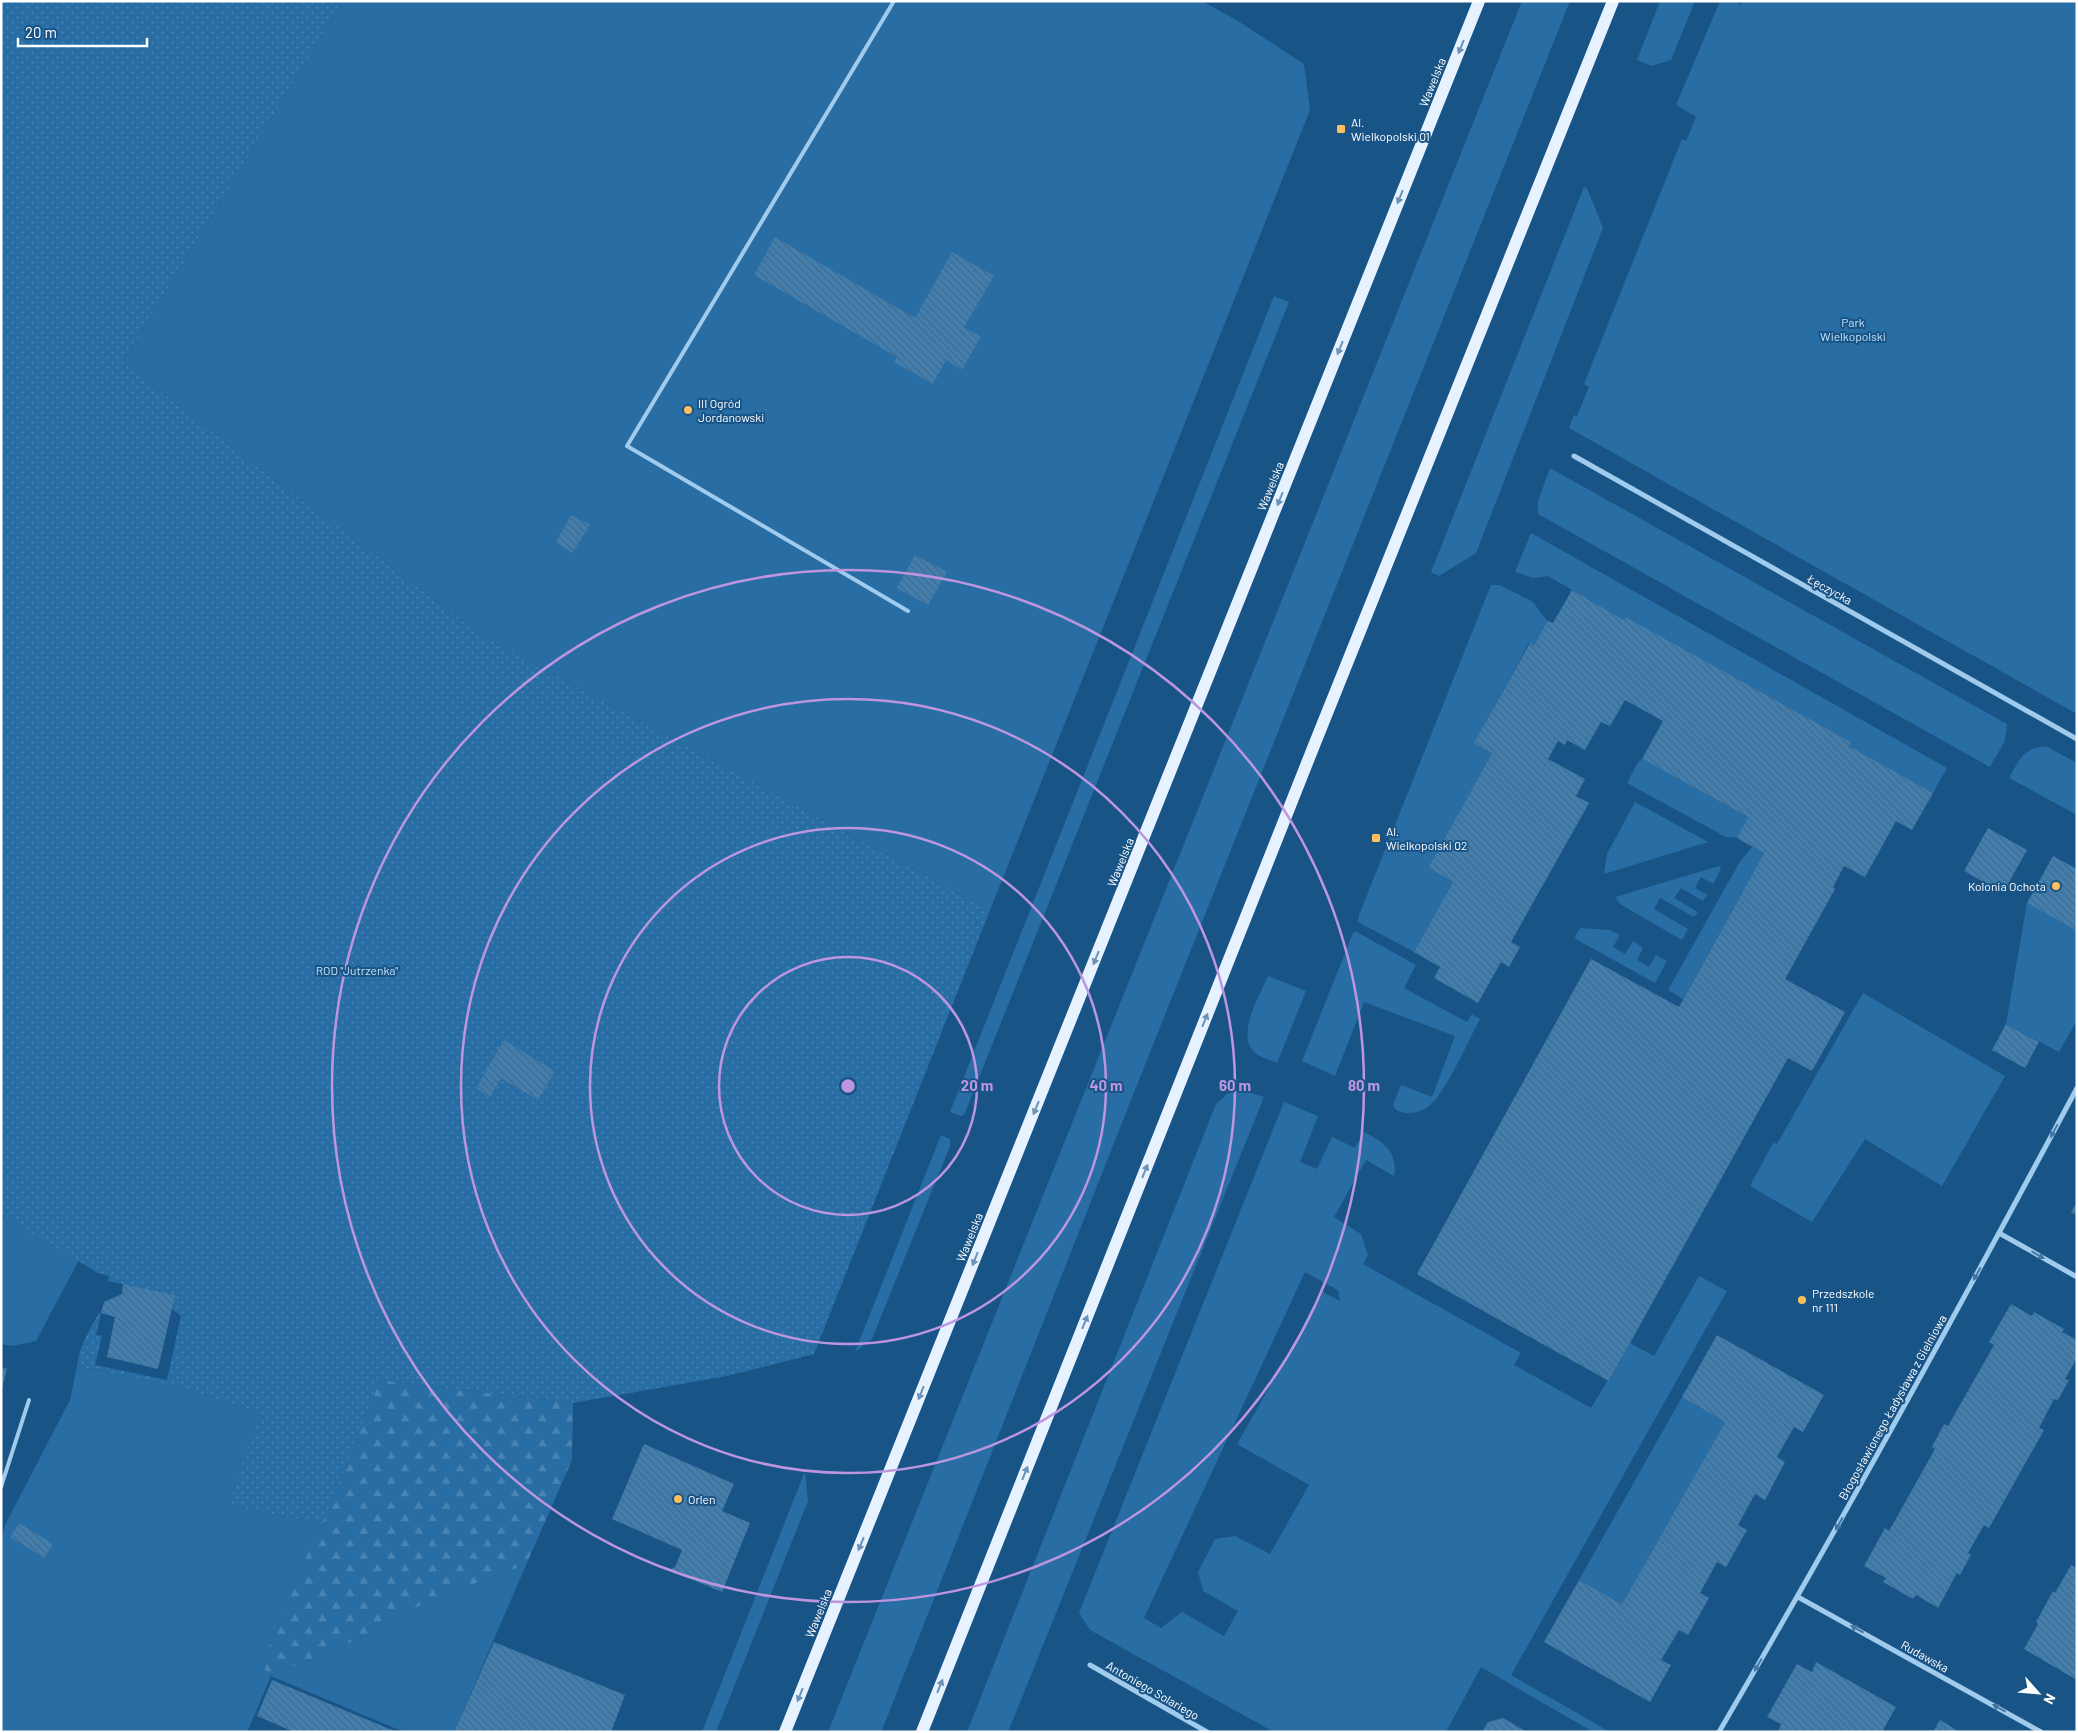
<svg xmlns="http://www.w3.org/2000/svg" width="2078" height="1733" viewBox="0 0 2078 1733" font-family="Barlow,sans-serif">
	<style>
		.green { fill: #286da4; fill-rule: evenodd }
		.forest { fill: url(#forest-firs) }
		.garden { fill: url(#garden-dots) }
		.building { fill: url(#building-back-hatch) }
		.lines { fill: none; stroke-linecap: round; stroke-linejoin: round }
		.service { stroke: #a0cbed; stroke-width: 4 }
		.minor { stroke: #a0cbed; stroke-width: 5 }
		.primary { stroke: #e6f2ff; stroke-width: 12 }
		.oneway { fill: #6b93b7 }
		.oneway2 { fill: #4278a6 }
		.ring { fill: none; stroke: #bd96df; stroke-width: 2.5 }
		.poi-dot { fill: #ffbf5c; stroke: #195487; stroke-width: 2 }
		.labels { text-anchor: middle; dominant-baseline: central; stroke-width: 4; stroke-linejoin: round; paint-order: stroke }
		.street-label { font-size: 12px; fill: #fff; stroke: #195487 }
		.poi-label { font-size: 12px; fill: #fff; stroke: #195487; text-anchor: start }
		.park-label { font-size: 12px; fill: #c5e2f9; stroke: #195487 }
		.centre { fill: #bd96df; stroke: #195487; stroke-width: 2.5 }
		.ring-label { font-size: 15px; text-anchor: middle; font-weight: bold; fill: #bd96df; stroke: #195487; stroke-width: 4; stroke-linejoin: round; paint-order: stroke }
	</style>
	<defs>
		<pattern id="forest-firs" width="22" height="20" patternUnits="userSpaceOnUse" patternTransform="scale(1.25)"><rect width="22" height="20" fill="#286da4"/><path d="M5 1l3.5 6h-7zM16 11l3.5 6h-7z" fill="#4883b2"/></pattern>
		<pattern id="garden-dots" width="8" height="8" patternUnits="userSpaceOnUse" patternTransform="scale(1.25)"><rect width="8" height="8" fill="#286da4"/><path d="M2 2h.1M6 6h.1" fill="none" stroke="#4883b2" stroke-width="1.8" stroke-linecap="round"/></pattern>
		<pattern id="building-back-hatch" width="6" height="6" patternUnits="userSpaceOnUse" patternTransform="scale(1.25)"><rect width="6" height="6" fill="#417fb0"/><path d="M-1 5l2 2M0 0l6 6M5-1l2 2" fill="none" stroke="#466883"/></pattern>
	</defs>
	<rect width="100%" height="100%" fill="#195487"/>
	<path class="green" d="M343 1H1202L1238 21 1304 64 1310 110 990 910 486 638 246 458 123 362Z
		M1522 1H1570L1135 1090 888 1715 881 1732H828Z
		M1660 1H1695L1671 60 1651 66 1637 60Z
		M1720 1H1734L1741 5 1742 1H2077V714L1569 428 1574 415 1577 416 1589 387 1584 384 1682 139 1686 141 1696 117 1676 105Z
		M1584 187 1587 188 1603 228 1476 553 1439 576 1431 572Z
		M1274 296 1289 302 964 1115 961 1116 950 1112Z
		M1550 468 2007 724 2005 741 1990 767 1538 514V501Z
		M1531 533 1947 768 1933 793 1849 746 1851 742 1626 617 1624 620 1548 576 1533 578 1515 572Z
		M1491 585H1500L1533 602 1547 621 1534 646 1529 643 1475 743 1492 753 1428 868 1453 882 1414 952 1358 922 1359 915Z
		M2046 746 2077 763V815L2009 778C2020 759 2023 748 2046 746Z
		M1642 759 1748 817 1737 838 1726 837 1627 783 1638 762Z
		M1635 802 1708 842 1604 874 1607 854Z
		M1753 846 1764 853 1683 999 1668 990 1739 863Z
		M1719 866 1721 869 1713 884 1701 877 1695 888 1707 895 1703 901 1681 888 1674 898 1698 912 1694 917 1660 898 1654 909 1688 929 1682 940 1620 904 1615 897Z
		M2027 903 2077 931V1020L2059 1052 2006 1024Z
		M1580 928 1610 930 1620 935 1613 947 1625 954 1633 941 1643 948 1637 960 1649 967 1656 955 1667 961 1655 983 1574 938Z
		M1355 931 1416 965 1404 988 1467 1022 1472 1014 1480 1019C1469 1039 1445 1095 1428 1107 1422 1112 1413 1113 1406 1113 1399 1112 1396 1111 1393 1105L1401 1085 1432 1097 1455 1036 1364 1002 1335 1076 1302 1061 1353 933Z
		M1268 976 1306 991 1277 1063C1270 1060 1261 1058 1255 1053 1235 1035 1260 995 1268 976Z
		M1863 993 2005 1076 1942 1186 1865 1139 1812 1222 1750 1186 1773 1143 1777 1144Z
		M1242 1090 1264 1097 1008 1732H967L1216 1104 1227 1094Z
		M1284 1102 1318 1116 1300 1162 1317 1169 1332 1137 1355 1148 1364 1132C1384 1142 1398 1152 1394 1176L1366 1160 1334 1217 1361 1234 1368 1255 1363 1264 1521 1353 1514 1365 1591 1408 1608 1380H1610L1630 1343 1654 1356 1699 1276 1727 1291 1511 1675 1610 1732H1593L1481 1667 1446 1732H1274L1090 1630 1079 1613ZM1305 1272 1338 1290 1340 1301 1323 1292 1237 1444 1309 1485 1270 1554 1235 1536 1215 1539 1198 1572 1203 1591 1238 1611 1224 1636 1182 1612 1161 1628 1144 1618Z
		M941 1135 950 1139V1146L872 1339 855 1352Z
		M1 1214 79 1260 36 1341 12 1346 1 1344Z
		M77 1366 183 1388 260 1414 228 1505 322 1524 261 1666 271 1676 356 1640 419 1606 494 1576 526 1565 454 1732H404L271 1676 247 1732H1V1539L6 1523 70 1400Z
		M1682 1397 1725 1422 1622 1604 1579 1580Z
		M805 1471 808 1501 716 1732H702Z"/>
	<path class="forest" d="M380 1380 573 1403 572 1460 526 1565 494 1576 419 1606 356 1640 271 1676 261 1666Z"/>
	<path class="garden" d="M1 1H343L123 362 246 458 486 638 990 910 814 1354 727 1376 573 1403 380 1380 322 1524 228 1505 259 1414 183 1388 77 1366C79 1347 89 1330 99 1313H101L96 1335 102 1336 95 1365 167 1380 181 1316 172 1309 174 1295 108 1281 109 1276 98 1273 1 1214Z"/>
	<path class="building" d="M775 237 915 318 952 252 994 276 964 327 981 337 962 370 946 360 933 384 894 362 897 357 754 275Z
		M571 515 590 525 572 553 556 542Z
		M915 555 947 572 928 605 897 588Z
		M1572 590 1624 620 1626 617 1851 742 1849 746 1933 793 1912 830 1896 821 1865 877 1844 866 1833 887 1835 889 1785 979 1845 1012 1812 1071 1788 1058 1609 1381 1417 1274 1591 959 1679 1007 1764 853 1737 838 1748 817 1642 759 1663 721 1625 700 1610 726 1601 722 1585 750 1567 740 1565 745 1558 741 1548 759 1585 779 1576 796 1589 803 1511 942 1520 947 1509 967 1501 962 1478 1003 1434 978 1440 967 1414 952 1453 882 1428 868 1492 753 1474 743 1530 643 1534 646 1547 621 1553 623Z
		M1988 828 2027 850 2003 893 1964 871Z
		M2053 856 2077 869V931L2027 903Z
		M2006 1024 2039 1042 2025 1068 1992 1050Z
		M504 1040 555 1071 538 1100 501 1078 490 1097 476 1088Z
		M2077 1202V1215L2071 1212Z
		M123 1284 175 1295 158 1369 107 1357 115 1317 101 1313 104 1302 122 1294Z
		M2011 1304 2032 1316 2034 1312 2064 1329 2062 1332 2077 1340V1358L2065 1379 2069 1380 2058 1400 2054 1399 2039 1428 2044 1430 1989 1528 1984 1525 1968 1553 1971 1555 1960 1575 1957 1573 1938 1608 1916 1595 1913 1599 1883 1582 1886 1578 1864 1566 1885 1528 1889 1531 1935 1449 1932 1447 1944 1424 1948 1426 1994 1345 1989 1342Z
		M1717 1335 1824 1395 1803 1432 1794 1427 1777 1457 1785 1462 1765 1500 1755 1494 1738 1525 1747 1530 1726 1567 1717 1562 1700 1593 1709 1598 1688 1635 1679 1630 1661 1660 1671 1665 1650 1702 1544 1642 1579 1580 1622 1604 1725 1422 1682 1397Z
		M1 1367 7 1369 2 1389H1Z
		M644 1444 734 1484 722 1511 750 1523 722 1592 669 1570 675 1567 682 1550 612 1519Z
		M19 1523 53 1544 44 1558 10 1537Z
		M2071 1565 2077 1568V1680L2024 1649 2038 1624 2036 1622 2053 1591 2055 1593Z
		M494 1642 625 1695 611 1732H454Z
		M1816 1662 1896 1707 1882 1732H1778L1781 1724 1767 1717 1797 1664 1812 1672Z
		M272 1680 397 1732H294L257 1716Z
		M1503 1718 1527 1732H1482L1488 1722Z
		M1940 1720 1960 1732H1933Z"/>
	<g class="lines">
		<path class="service" d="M894 1 627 446 908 611
			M1 1487 29 1400"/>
		<path class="minor" d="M1574 456 2077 739
			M1999 1233 2077 1277
			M1798 1597 2041 1732
			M1090 1665 1207 1732
			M1719 1732C1843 1520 1961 1305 2077 1088"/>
		<path class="primary" d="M785 1732 1479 1
			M922 1732 1313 748 1613 1"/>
	</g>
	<defs><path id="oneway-solid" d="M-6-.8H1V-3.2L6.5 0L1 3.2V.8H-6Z" transform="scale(1.25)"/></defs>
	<g class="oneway">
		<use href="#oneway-solid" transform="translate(1461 47) rotate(112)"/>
		<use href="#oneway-solid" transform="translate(1400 197) rotate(112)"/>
		<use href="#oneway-solid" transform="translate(1340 348) rotate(112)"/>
		<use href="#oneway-solid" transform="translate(1280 499) rotate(112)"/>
		<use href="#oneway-solid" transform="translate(1096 958) rotate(112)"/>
		<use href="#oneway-solid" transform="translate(1205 1020) rotate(-68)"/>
		<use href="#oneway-solid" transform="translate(1036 1108) rotate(112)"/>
		<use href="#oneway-solid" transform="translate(1145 1171) rotate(-68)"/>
		<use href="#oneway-solid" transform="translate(975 1259) rotate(112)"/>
		<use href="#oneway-solid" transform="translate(1085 1322) rotate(-68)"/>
		<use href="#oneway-solid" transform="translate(921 1393) rotate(112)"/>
		<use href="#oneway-solid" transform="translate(1025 1473) rotate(-68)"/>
		<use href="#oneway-solid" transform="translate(861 1544) rotate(112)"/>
		<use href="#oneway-solid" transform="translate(940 1686) rotate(-68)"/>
		<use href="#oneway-solid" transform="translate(800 1695) rotate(112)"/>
	</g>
	<g class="oneway2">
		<use href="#oneway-solid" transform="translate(2054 1131) rotate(118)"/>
		<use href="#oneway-solid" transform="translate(2038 1255) rotate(30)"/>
		<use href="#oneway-solid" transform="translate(1977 1274) rotate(119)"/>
		<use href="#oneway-solid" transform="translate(1839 1524) rotate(119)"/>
		<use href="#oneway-solid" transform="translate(1857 1629) rotate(-151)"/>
		<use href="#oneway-solid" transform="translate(1758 1665) rotate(120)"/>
		<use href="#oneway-solid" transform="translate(1999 1708) rotate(-151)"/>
	</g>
	<g class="ring">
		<circle cx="848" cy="1086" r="129"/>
		<circle cx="848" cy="1086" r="258"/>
		<circle cx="848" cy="1086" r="387"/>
		<circle cx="848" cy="1086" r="516"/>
	</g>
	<g class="poi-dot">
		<rect x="1336" y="124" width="10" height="10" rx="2.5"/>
		<circle cx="688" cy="410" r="5"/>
		<rect x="1371" y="833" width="10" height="10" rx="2.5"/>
		<circle cx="2056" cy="886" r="5"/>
		<circle cx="1802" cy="1300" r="5"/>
		<circle cx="678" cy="1499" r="5"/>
	</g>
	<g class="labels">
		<g class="street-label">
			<text transform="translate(1432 82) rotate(-68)">Wawelska</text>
			<text transform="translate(1270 486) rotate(-68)">Wawelska</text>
			<text transform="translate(1830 589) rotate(29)">Łęczycka</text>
			<text transform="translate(1120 862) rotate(-68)">Wawelska</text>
			<text transform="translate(969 1237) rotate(-68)">Wawelska</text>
			<text transform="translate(1892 1407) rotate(-61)">Błogosławionego Ładysława z Gielniowa</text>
			<text transform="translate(818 1613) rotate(-68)">Wawelska</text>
			<text transform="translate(1925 1656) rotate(29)">Rudawska</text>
			<text transform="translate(1153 1690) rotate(30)">Antoniego Solariego</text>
		</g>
		<g class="poi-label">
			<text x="1351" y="122">Al.<tspan x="1351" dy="14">Wielkopolski 01</tspan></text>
			<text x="698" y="403">III Ogród<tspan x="698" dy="14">Jordanowski</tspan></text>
			<text x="1386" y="831">Al.<tspan x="1386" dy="14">Wielkopolski 02</tspan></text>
			<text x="2046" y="886" text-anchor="end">Kolonia Ochota</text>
			<text x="1812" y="1293">Przedszkole<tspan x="1812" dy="14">nr 111</tspan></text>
			<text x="688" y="1499">Orlen</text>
		</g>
		<g class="park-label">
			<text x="1853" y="322">Park<tspan x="1853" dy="14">Wielkopolski</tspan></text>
			<text x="357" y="970">ROD "Jutrzenka"</text>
		</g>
	</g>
	<circle cx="848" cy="1086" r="8" class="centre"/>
	<g class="ring-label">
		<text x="977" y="1091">20 m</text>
		<text x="1106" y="1091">40 m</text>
		<text x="1235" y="1091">60 m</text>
		<text x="1364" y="1091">80 m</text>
	</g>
	<rect width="2078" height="1733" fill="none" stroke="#ffffff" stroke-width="5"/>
	<g transform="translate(2038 1693) rotate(117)" stroke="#195487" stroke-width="4" paint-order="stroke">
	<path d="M0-4L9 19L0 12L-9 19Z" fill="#ffffff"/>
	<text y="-8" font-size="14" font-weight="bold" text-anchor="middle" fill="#ffffff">N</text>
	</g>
	<path d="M18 38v8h129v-8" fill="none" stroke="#ffffff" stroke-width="2.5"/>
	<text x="25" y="38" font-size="15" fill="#ffffff" stroke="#195487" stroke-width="4" paint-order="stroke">20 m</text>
</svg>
